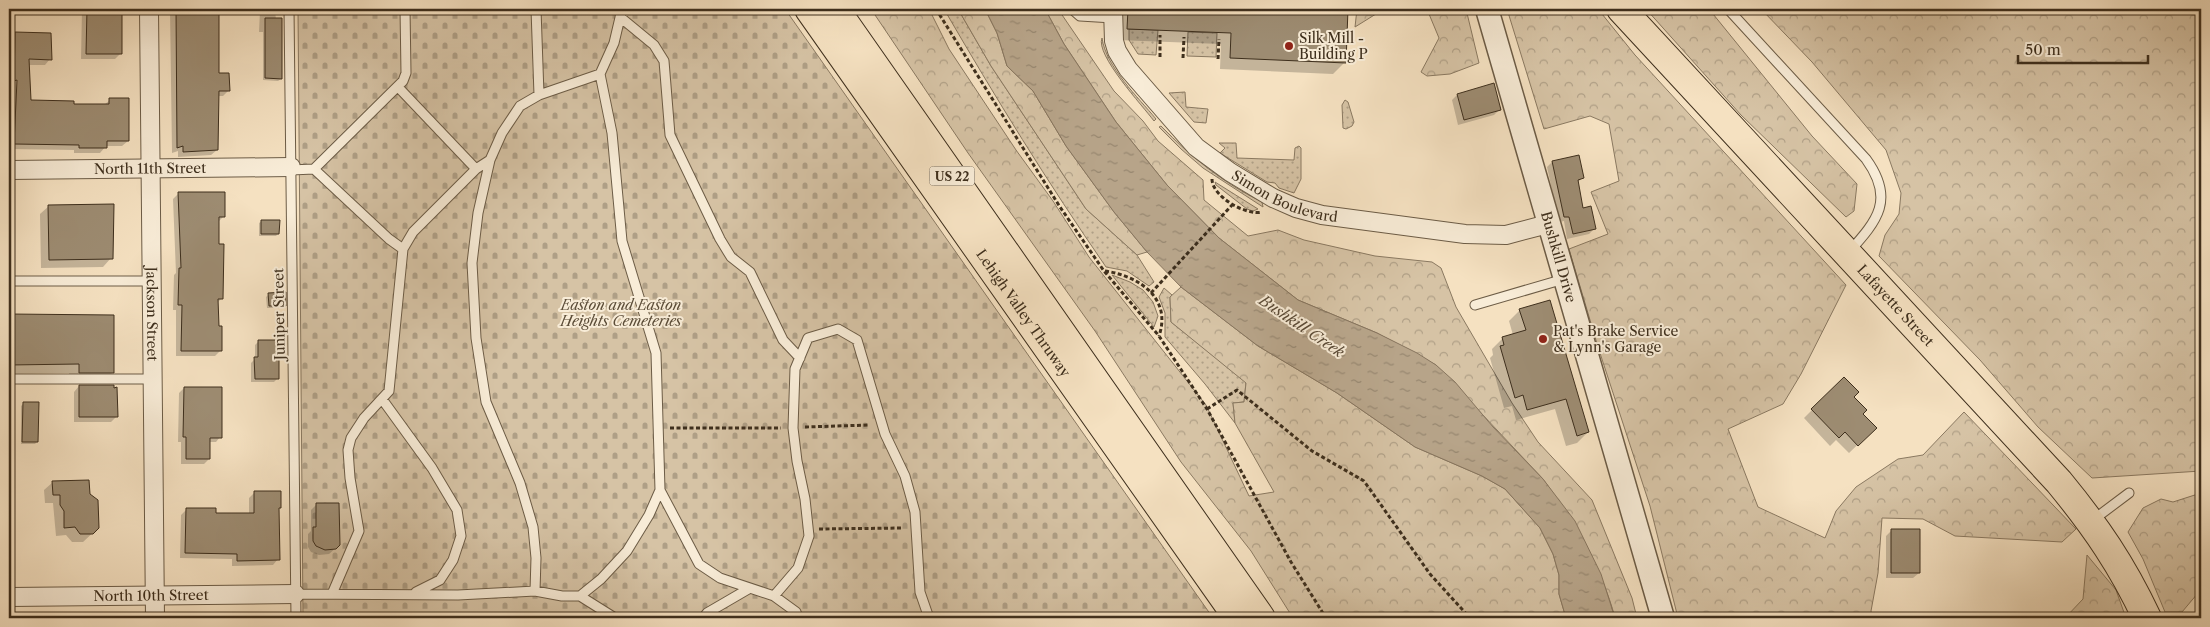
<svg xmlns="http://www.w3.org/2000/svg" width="2210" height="627" viewBox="0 0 2210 627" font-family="'Libre Caslon Text',serif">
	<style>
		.grass { fill: url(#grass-dots); stroke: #8a7961 }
		.forest { fill: url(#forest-crowns); stroke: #8a7961 }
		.cemetery { fill: url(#cemetery-stones); stroke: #8a7961 }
		.water { fill: url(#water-ripples); stroke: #87755e }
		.shadow { fill: #0003 }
		.building { fill: #9d8c72; stroke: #3e2f1d }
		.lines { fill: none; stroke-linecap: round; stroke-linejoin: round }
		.service-casing { stroke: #6c5c46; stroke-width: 11 }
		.minor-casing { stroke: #6c5c46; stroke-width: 20 }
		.tertiary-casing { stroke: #6c5c46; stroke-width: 25 }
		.primary-casing { stroke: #3e2f1d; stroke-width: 30 }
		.motorway-casing { stroke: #3e2f1d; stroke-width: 30 }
		.path { stroke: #3e2f1d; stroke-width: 3; stroke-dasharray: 4 2.5; stroke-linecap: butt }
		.service { stroke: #f8ecd7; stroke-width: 9 }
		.minor { stroke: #f8ecd7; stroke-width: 18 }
		.tertiary { stroke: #f8ecd7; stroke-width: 22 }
		.primary { stroke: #f5e1c1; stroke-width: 28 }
		.motorway { stroke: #f5e1c1; stroke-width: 28 }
		.poi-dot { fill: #8f2418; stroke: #f8ecd7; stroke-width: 2 }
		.labels { text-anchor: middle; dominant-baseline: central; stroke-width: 4; stroke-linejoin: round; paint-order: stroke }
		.shield { fill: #f8ecd7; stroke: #766855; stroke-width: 1 }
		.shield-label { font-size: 12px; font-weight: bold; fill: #3e2f1d }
		.poi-label { font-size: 14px; fill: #3e2f1d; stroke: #f8ecd7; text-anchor: start }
		.street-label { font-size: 14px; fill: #3e2f1d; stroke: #f8ecd7 }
		.park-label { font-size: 14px; font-style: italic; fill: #5c4d38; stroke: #f8ecd7 }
		.water-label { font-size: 15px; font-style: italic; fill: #5c4c38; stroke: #f8ecd7 }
	</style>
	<defs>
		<pattern id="grass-dots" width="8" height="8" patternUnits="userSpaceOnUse" patternTransform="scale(1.25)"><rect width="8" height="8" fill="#d6c3a5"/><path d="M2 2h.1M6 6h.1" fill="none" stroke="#af9f86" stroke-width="1.8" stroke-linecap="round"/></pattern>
		<pattern id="forest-crowns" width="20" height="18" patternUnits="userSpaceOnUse" patternTransform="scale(1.25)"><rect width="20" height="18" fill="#d6c3a5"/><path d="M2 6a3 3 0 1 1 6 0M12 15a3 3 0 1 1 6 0" fill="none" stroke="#af9f86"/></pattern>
		<pattern id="cemetery-stones" width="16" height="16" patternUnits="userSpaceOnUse" patternTransform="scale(1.25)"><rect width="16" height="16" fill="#d6c3a5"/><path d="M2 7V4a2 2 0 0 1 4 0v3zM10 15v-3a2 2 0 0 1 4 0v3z" fill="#af9f86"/></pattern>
		<pattern id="water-ripples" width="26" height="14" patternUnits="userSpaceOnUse" patternTransform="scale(1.25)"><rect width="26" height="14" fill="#b7a489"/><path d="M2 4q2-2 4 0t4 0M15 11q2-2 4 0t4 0" fill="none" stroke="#96866f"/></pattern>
	</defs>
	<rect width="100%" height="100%" fill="#f5e1c1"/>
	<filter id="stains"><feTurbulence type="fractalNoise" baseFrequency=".004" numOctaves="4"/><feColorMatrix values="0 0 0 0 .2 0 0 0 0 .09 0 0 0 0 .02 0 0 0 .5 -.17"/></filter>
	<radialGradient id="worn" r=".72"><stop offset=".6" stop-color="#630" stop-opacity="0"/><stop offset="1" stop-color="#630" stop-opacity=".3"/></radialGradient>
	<path class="grass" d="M944 9H958L991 66 1086 209 1137 255 1154 282 1149 286 1127 271 1106 267C1048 183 995 97 944 9Z
		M1129 29 1158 30 1156 55 1138 54 1129 40Z
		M1188 32 1217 33 1216 57 1187 56Z
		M1102 38C1106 67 1138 97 1156 119L1154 121C1143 106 1095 55 1102 38Z
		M1185 92 1186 107 1208 109 1206 123 1194 122 1169 93Z
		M1345 100 1348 102 1354 122 1352 126 1346 129 1343 128 1342 105Z
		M1161 126C1191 157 1223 183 1262 202L1263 207 1203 168 1181 149 1159 127Z
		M1219 143H1236L1237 158 1294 160 1295 148 1299 146 1301 148V179L1294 193 1279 188 1275 183 1267 182 1220 153 1225 148Z
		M1215 182 1258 209 1253 211 1247 209 1216 185Z
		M1112 275 1130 282 1143 290 1153 302 1158 316 1154 327Z
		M1164 288 1172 295 1170 297 1171 322 1246 382 1244 402 1233 403 1235 423 1205 384 1165 337V313L1159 297Z"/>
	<path class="forest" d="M871 9H929L949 49 1016 150 1053 201 1089 257 1206 405 1249 496 1274 492 1235 423 1233 403 1244 402 1246 383 1171 322 1170 297 1181 287 1258 346 1337 393 1415 447 1482 476 1505 489 1540 528 1553 554 1559 575V594L1566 618H1293L1251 551 1181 462 1095 331 968 153Z
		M958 9H985L997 33 1007 66 1033 91 1066 146 1114 212 1147 252 1137 255 1086 209 991 66Z
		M1045 9H1058L1114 91 1143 121 1158 141 1203 180 1204 200 1248 236 1278 230 1304 240 1375 256 1432 262 1441 268 1456 307 1512 403 1538 442 1592 500 1632 598 1637 618H1615C1602 568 1573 520 1543 479L1436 365 1377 333 1298 300 1219 238 1167 185 1116 122 1064 44Z
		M1357 9H1384L1355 27Z
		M1423 9H1466L1479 63 1450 74 1427 76 1421 72 1439 38 1429 14Z
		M1507 9H1598L1635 55 1846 285 1801 374 1783 404 1728 429 1758 507 1825 538 1836 511 1856 487 1898 459 1923 455 1964 412 2076 529 2062 542 1955 536 1923 519 1882 518 1878 573 1871 611 1872 618H1812L1811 616 1778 613 1765 618H1678L1650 506 1598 347 1569 249 1608 234 1591 192 1619 181 1609 124 1590 116 1544 129Z
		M1646 9H1709L1812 136 1857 184 1854 211 1846 217 1741 115Z
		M1761 9H2201V471L2092 478 2038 427 1980 360 1879 256 1885 235 1899 214 1901 193 1886 150 1812 62Z
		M2201 493V592L2198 593 2182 612H2165L2143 559 2128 532 2143 508 2161 499 2173 502Z
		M2087 555 2116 590 2126 618H2065L2083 599Z"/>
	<path class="cemetery" d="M298 9H785L1213 618H303Z"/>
	<path class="water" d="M985 9H1045L1064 44 1116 122 1167 185 1219 238 1298 300 1377 333 1417 353 1436 365 1455 382 1493 427 1543 479 1575 521 1601 574 1615 618H1566L1559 594V575L1553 554 1540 528 1505 489 1482 476 1415 447 1337 393 1258 346 1181 287 1147 252 1114 212 1066 146 1033 91 1007 66 997 33Z"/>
	<path class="shadow" d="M82 9H120L121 53 115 59H81Z
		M170 9H218L217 74 229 90 223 96H217V150L211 155 178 157V151L172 153Z
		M256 9H275L281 79 278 81 263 80V32H259L260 10Z
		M1118 9H1347L1344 63 1333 74 1220 69 1221 44 1117 40Z
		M9 33 50 35V59L45 65H28L29 101 73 105H104L110 100 128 141 122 146H106L100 153H74V150L9 149Z
		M1457 95 1499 110 1494 115 1458 125 1452 100Z
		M1578 156 1582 178 1577 183 1582 209 1594 229 1589 234 1567 239 1564 221 1559 222 1547 167 1552 162Z
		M179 193 223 217 218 222 221 299 217 303 221 350 215 356H176V310H173L174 275 176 273 173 199Z
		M49 206 111 258 103 267 41 268 40 214Z
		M262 221 278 234 276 236H259V223Z
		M269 294 285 305 282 308H267L266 297Z
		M1520 310 1588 432 1577 443 1566 446 1555 409 1516 420 1512 406 1504 408 1490 358 1493 355 1492 349 1503 338 1513 335 1509 321Z
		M9 316H113V372L103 382H69V373L9 374Z
		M259 341 278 378 274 382H251V363L255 359V345Z
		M1844 378 1862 414 1875 428 1849 453 1836 440 1830 446 1804 418Z
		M79 386 117 416 111 422H74V392Z
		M184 388 220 437 216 442H209V459L204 464H181V442H178L179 393Z
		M24 403 37 442 35 444H21V406Z
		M53 482 98 528 83 542H72L66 535 56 536 53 503H45L44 490Z
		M255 492 280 508 278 509V559L273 565 232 566V559L180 558 181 515 187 509 214 514H249V498Z
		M316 505 339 545 329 554 319 555 311 552 308 547V534L311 531V510Z
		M1892 530 1919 573 1913 578H1886V536Z"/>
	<path class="building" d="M87 9H122V54H86Z
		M176 9H219V73H229L230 91H219L218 150 183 152V146L177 148Z
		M1128 9H1348L1346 63 1230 58 1231 33 1127 29Z
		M265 18H282V79L265 78Z
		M15 32 51 33 52 60 29 59 31 100 74 101V104H109V98H129V141H107V148H79V145L14 144 17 80 14 81Z
		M1494 83 1501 110 1464 120 1457 94Z
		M1579 155 1584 178 1578 180 1583 208 1591 206 1596 229 1573 234 1569 217H1564L1552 161Z
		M178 192H225V217H219V244H224L223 299H218L219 326H222V351H181L182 305H178L179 268H181Z
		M114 204 113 259 49 260 48 205Z
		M261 220H280L279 234H261Z
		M286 292V306H269L268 293Z
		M1550 300 1589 432 1577 436 1566 399 1527 410 1523 395 1515 398 1500 346 1504 345 1502 337 1526 330 1519 309Z
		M9 314 114 315V373H79V364L9 365Z
		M258 340H279V379H255L254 357H258Z
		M1844 377 1859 392 1854 397 1867 410 1863 414 1877 428 1858 446 1845 432 1839 438 1811 409Z
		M79 385H114V388L117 387 118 417H79Z
		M184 387H222V438H210V459H186V437H183Z
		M23 402H39L38 442H22Z
		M89 480 90 494 98 500 99 528 93 534H80L75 527 64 528V511L60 505V495H53L52 481Z
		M254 491H281V508H279L280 560 237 561V554L185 553 186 508H216V513H254Z
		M316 503H339L340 545 336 549 325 550 316 546 313 541V527H316Z
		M1891 529H1920V573H1891Z"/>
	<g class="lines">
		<defs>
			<path id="service" d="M289 9 296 618
				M536 9 539 95
				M1072 9 1080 16 1113 18
				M1728 9 1866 159C1895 199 1878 220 1849 252
				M620 17 654 45 664 61 670 135 720 239 731 257 750 272 783 340 800 358
				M398 87 476 169
				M490 160 478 213 472 263 476 338 486 402 520 483 533 527 536 558 535 591
				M291 170 314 169
				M403 249 413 232 476 169 490 160 502 133 520 106 539 95 600 74 614 43 622 9
				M9 281H151
				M1475 305 1564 279
				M9 379H153
				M382 399 432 468 457 510 461 536 453 560 440 580 416 592
				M660 490 699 564 720 578 774 596 796 612 798 618
				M2093 520 2129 493
				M295 594 458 595 535 591 562 596H580L615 618
				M332 594 359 531 350 478 348 450 351 438 364 418 389 391 403 249 389 239 314 169 403 81 406 73 405 9
				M580 596 601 579 627 551 649 515 660 490 656 353 622 241 612 133 600 74
				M774 596 798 568 809 536 805 499 797 461 793 428 795 369 808 338 838 329 857 340 885 434 905 476 915 512 920 592 929 618
				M703 618 707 613 750 588"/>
			<g id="minor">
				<path id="s1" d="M149 9 155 618"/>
				<path id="s2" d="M1113 9 1114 41 1117 51 1128 69 1196 147 1230 172 1273 198 1296 208 1322 215 1465 234 1506 235 1548 224"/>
				<path id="s3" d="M9 170 291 167"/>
				<path id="s4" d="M9 597 295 594"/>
			</g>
			<g id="tertiary">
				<path id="s5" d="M1487 9 1663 618"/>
			</g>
			<g id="primary">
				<path id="s6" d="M1621 9 2059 482C2096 527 2122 565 2147 618"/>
			</g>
			<g id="motorway">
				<path id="s7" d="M809 9 1238 618"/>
				<path d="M835 9 1261 618"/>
			</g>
		</defs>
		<use href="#service" class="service-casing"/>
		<use href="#minor" class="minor-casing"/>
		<use href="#tertiary" class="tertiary-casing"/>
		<use href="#primary" class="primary-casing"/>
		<use href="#motorway" class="motorway-casing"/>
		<path class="path" d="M936 9 1060 207 1104 271 1159 336 1207 409 1291 562 1326 618
			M1160 57V35
			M1183 58 1184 37
			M1218 59 1219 39
			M1212 179C1212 197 1247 216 1262 212
			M1105 271C1139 276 1172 298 1159 336
			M1151 293 1233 204
			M1207 409 1237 390 1312 451 1364 481 1430 574 1470 618
			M805 427 869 425
			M670 428H781
			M819 529 903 528"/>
		<use href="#service" class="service"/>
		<use href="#minor" class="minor"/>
		<use href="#tertiary" class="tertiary"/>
		<use href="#primary" class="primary"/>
		<use href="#motorway" class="motorway"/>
	</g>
	<g class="poi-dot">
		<circle cx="1289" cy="46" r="5"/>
		<circle cx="1543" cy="339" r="5"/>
	</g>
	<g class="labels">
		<rect class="shield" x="929.5" y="166.5" width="45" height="19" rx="4"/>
		<g class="shield-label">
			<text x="952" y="176">US 22</text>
		</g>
		<g class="poi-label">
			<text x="1299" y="38">Silk Mill -<tspan x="1299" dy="16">Building P</tspan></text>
			<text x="1553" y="331">Pat's Brake Service<tspan x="1553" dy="16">&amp; Lynn's Garage</tspan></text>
		</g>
		<g class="street-label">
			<text stroke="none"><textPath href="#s3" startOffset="141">North 11th Street</textPath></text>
			<text stroke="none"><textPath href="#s2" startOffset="270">Simon Boulevard</textPath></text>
			<text stroke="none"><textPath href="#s5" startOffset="258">Bushkill Drive</textPath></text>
			<text stroke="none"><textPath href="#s6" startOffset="404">Lafayette Street</textPath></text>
			<text stroke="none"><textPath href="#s7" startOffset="372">Lehigh Valley Thruway</textPath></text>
			<text stroke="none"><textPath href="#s1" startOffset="305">Jackson Street</textPath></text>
			<text transform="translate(279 314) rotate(-91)">Juniper Street</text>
			<text stroke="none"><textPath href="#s4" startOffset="142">North 10th Street</textPath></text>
		</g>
		<g class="park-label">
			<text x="621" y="305">Easton and Easton<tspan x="621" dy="16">Heights Cemeteries</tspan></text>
		</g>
		<g class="water-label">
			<text transform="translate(1302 326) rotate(34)">Bushkill Creek</text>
		</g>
	</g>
	<rect width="2210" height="627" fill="none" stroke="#f5e1c1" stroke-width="30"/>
	<rect x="10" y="10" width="2190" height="607" fill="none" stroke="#3e2f1d" stroke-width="2.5"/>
	<rect x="15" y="15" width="2180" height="597" fill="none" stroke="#3e2f1d"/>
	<path d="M2018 55v8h130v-8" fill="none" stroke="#3e2f1d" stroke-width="2.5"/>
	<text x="2025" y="55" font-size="15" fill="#3e2f1d" stroke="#f8ecd7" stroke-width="4" paint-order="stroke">50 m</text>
	<rect width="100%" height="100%" filter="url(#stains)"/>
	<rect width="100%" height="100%" fill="url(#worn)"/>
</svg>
